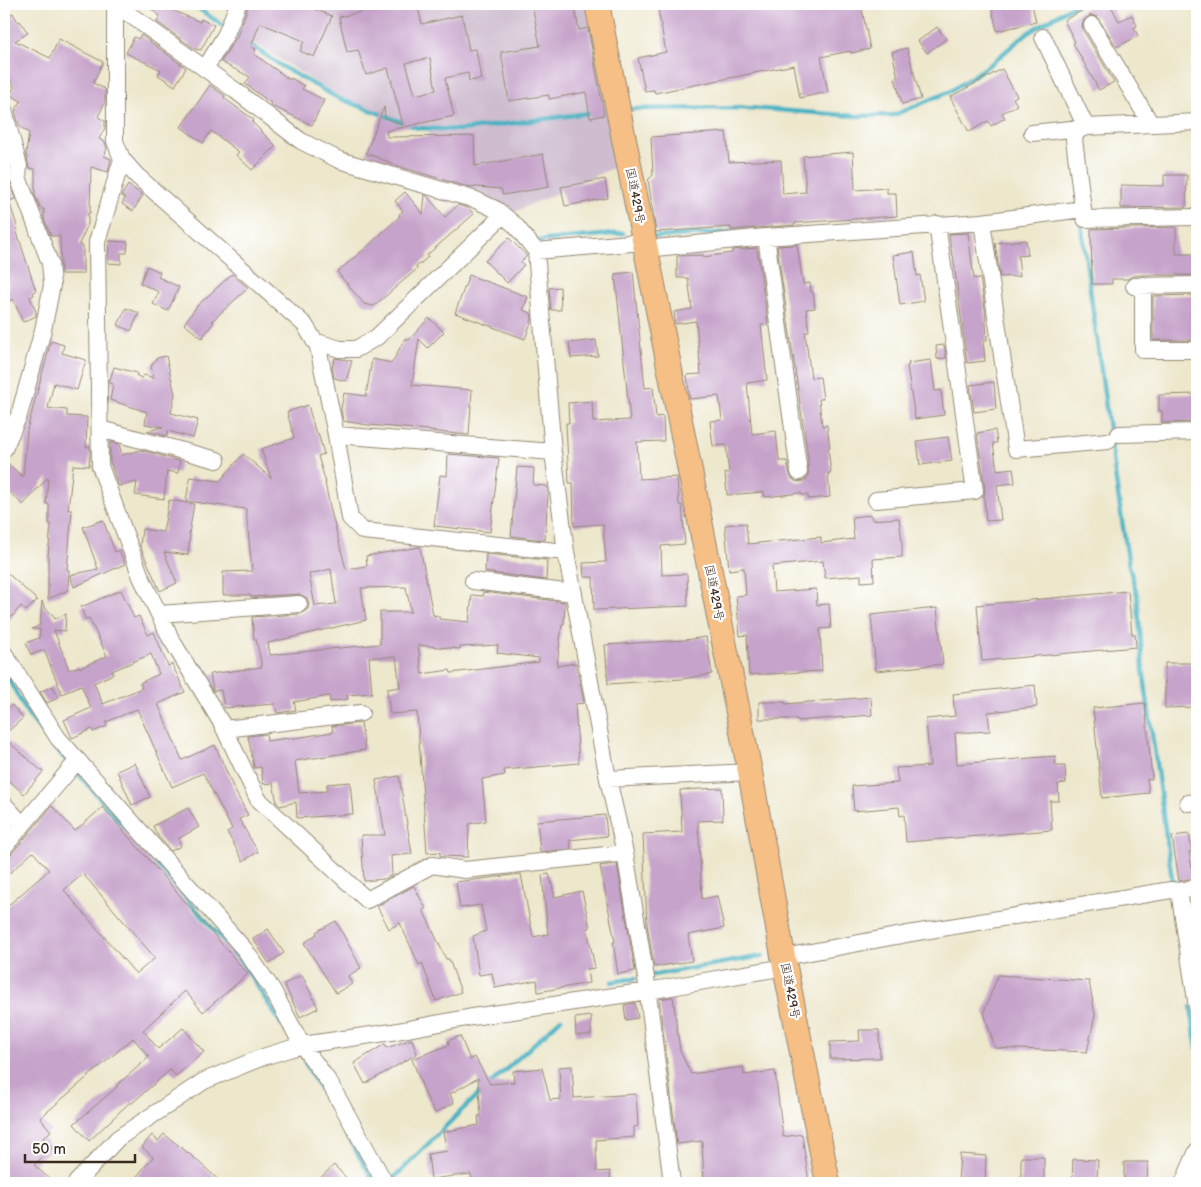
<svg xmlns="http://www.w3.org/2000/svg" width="1201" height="1187" viewBox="0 0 1201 1187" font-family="'Balsamiq Sans','Klee One',sans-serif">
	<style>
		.industrial { fill: #cfbdcf }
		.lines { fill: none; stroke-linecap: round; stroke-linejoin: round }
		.stream { stroke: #45b1c2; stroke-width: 4.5 }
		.building { fill: #c6a3cb; fill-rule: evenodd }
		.minor-casing { stroke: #948875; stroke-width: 18 }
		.highway-casing { stroke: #948875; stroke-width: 26 }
		.minor { stroke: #fff; stroke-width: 16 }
		.highway { stroke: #f5bf86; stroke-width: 24 }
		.labels { text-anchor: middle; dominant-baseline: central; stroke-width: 4.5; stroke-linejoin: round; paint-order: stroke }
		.street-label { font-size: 12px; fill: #3b2a1e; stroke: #fff }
	</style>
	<rect width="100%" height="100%" fill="#fff"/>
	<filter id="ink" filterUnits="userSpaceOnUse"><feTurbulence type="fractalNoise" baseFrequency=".02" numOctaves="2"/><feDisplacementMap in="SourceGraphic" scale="10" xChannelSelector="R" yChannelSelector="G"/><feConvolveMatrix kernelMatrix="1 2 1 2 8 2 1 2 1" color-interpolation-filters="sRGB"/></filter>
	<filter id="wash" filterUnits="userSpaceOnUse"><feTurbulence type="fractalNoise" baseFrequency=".0096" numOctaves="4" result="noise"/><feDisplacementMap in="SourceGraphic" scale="20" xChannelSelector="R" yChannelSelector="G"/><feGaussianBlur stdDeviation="1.12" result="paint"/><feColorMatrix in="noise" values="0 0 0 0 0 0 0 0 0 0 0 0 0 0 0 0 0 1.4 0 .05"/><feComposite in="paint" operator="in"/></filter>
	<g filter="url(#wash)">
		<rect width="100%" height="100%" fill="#ede7cc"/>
		<path class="industrial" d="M245 4H586L619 165 512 213 482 193 418 174 430 129 378 113 328 90 236 31Z"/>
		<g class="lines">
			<path class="stream" d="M192 4 242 39
				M248 43 286 69 338 98 418 128 461 130 589 113
				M630 109 749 108 857 116 894 115 951 91 992 63 1026 34 1076 4
				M1081 223 1117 488 1129 566 1137 595 1143 669 1173 886
				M653 236 655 237 733 232
				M536 241 623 233
				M4 670 28 715 70 765
				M75 770 242 962 282 1025
				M653 975 763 956
				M612 982 635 978
				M1191 1007 1197 1048
				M305 1063 375 1183
				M394 1178 463 1109 561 1019"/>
		</g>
		<g id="blocks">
			<path class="building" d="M145 4H158L200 22 201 19 214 25 201 50 195 49 157 22 160 16Z
				M249 4H316L314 9 332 16 314 57 300 51 304 41 260 23 251 47 256 49 254 54 290 80 291 78 304 86 302 89 324 100 312 125 272 106 270 105 271 103 245 84 250 77 221 62 235 39H236Z
				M409 4H417L422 24 462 15 469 50 476 49 481 79 469 81 468 73 445 78 454 116 386 131 387 137 474 136 475 166 543 154 549 187 503 195 501 189 465 186 404 168 366 153 384 107 385 118 403 125 388 68 366 75 358 50 347 52 339 17 387 6 388 9ZM430 58 436 90 415 95 406 63Z
				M532 4H574L579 30 588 28 604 115 590 118 586 92 549 99V95L509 101 501 52 540 46Z
				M657 4H861L870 49 851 53 850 51 821 57 828 92 800 98 794 65 655 93 654 90 645 91 638 58 666 52Z
				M991 4H1032L1036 22 997 31Z
				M1087 4H1110L1119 21 1132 15 1137 26 1134 27 1138 36 1117 47 1097 17 1091 15 1084 20 1082 25 1083 30 1114 82 1099 90 1073 43 1075 42 1064 20 1089 7Z
				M13 13 18 22 20 21 28 33 15 41 50 58 59 39 103 62 93 83 105 89V102L98 117 105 121V128L99 139 105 142 107 149 104 156 111 159 108 172 91 167 90 213H88V224L79 244 83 246V274H61L60 236H51L44 219V209H41L35 195V169L29 168 26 153 29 133 19 126 15 111 21 101 10 95 14 87 4 68V19Z
				M937 27 946 39 927 53 918 41Z
				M141 35 186 68 175 86 158 75 161 70 126 53 134 37 138 39Z
				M907 48 921 99 902 104 895 78 898 77 892 52Z
				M1002 69 1017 96 1013 98 1017 105 1002 113 1005 118 991 126 988 121 969 132 950 97Z
				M210 85 225 96 224 98 254 120 252 122 276 146 252 170 236 155 239 152 211 131 203 143 181 127Z
				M726 132 729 162 781 160 783 194 806 192 803 156 853 152 855 190 887 188V193H896L897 216 795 223V225L731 230V227L656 232 648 180 653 175 651 137Z
				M4 167H6L9 180 15 199 9 201 18 229H16L36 291 33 292 34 295 30 297 36 312V316L23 322 13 299 8 302 4 292V289L9 287 4 270Z
				M1164 175H1187L1186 207 1121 208V185L1164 186Z
				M605 179 608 198 565 206 561 187Z
				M128 185 143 195 133 211 122 204 125 198 121 196Z
				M405 192 423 214 425 195 427 196 445 217 458 205 468 208 474 214 427 255 428 257 416 267 417 269 374 306 364 304 337 272 367 247 400 216 399 214 403 211 395 201Z
				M1176 227V254H1197V275H1143L1133 276 1127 279H1112V284H1092L1091 229Z
				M968 233 974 279 980 278 985 308 987 340H983L985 361 967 363 953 255H952L949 234Z
				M509 238 526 255V257L521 262 524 265 507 283 485 261Z
				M1026 240 1028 255 1018 256 1020 276 1000 277 995 243Z
				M109 241 128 242 127 253H121V264L108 263Z
				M797 245 803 284 810 283 811 292H813L815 308 806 309 809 331 805 332 811 378 820 377 823 399H819L822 426 827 425 830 448H828L831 473H828L830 497 808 499V495H802L801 493 765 497 764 492 727 495 725 473H729L726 445 713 446 710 421 722 420 719 396 690 399 687 375 701 374 696 321 675 324 674 312 692 309 688 278H677V256L703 255V257L732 253V250L757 248 768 324 761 325 767 380 747 383 752 434 776 431 779 461H787L791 478 795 481 800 482 806 480 808 475V458L777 246Z
				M914 252 917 276 920 275 924 301 900 305 893 255Z
				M147 266 160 272 158 277 179 287 168 311 153 304 159 292 140 283Z
				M633 272 645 388 653 387 656 417 663 416 664 441 637 442 639 479 677 477 679 505H682L685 544 661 546 662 575 687 574 688 606 594 610 593 577H584L583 563 606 562 603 524 574 526 573 483H569L566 423H569L568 403 592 401 593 422 630 420 615 274Z
				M232 274 248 288 212 321 214 322 202 338 184 324 197 306Z
				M469 275 528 297 523 310 531 313 532 320 525 339 455 313Z
				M560 287 561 310H551L549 288Z
				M1197 295V340H1153V296Z
				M126 308 139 313 131 331 118 325Z
				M429 318 444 332 428 348 419 339 412 385 472 390 469 435 429 431V430L368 425 343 421 341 409 344 393 366 396 372 359 392 363 405 338 409 340Z
				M596 340 598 356 571 358 569 343Z
				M51 341 64 345 62 353 86 360 77 390 54 383 48 408 67 410V416L87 417 86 447 90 446V452L89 466 73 465 68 510H72L67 570H69L68 590 48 599V557L51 524H49V504H46L48 477 23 505 4 487V460L23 477 27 430Z
				M944 345 946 358 937 359 936 346Z
				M166 356 175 394 171 413 198 420 193 438 168 431 167 436 147 431 163 427 145 424 147 412 110 400 113 384 109 383 114 367 137 373 136 375 141 378 144 375 154 378 151 366 157 358Z
				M335 358 352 361 346 381 334 378 332 367Z
				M931 360 935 391 941 390 944 415 915 419 907 366 909 365 908 363Z
				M994 382 996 409 974 412 970 385Z
				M1197 394V422L1162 423V411H1159V395Z
				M308 405 316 434 318 433 324 454 318 456 326 483H325L331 511 346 569 367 566 366 556 420 547 433 615 439 616V619L469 622 472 595 483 596V592L565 602 564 624H562L557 666 576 663 584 703 575 704 579 763 504 770 505 775 482 779 486 821 469 824 468 857 440 856V852L427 853 417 712 390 714 387 689 400 687 396 657H369L372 693 347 695 348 699 330 702 329 696 294 702 296 710 290 711 277 713 275 704 224 708 221 690 214 691 213 690 210 674 262 667 256 639H254L252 617 300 614 308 609 309 603 307 598 299 594 251 597 250 595H223V572L252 571 246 509 186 501 190 477 220 481 243 454 271 478 261 449 294 438 287 412ZM331 569 336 604 315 606 309 574ZM406 587 411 612H380V644L270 655 268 643 366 620 361 588ZM418 645 460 649V647L498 645 497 653 539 658V662L451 673 450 670 422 674Z
				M995 430 997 443H993L997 470 1013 468 1015 483 997 485 1001 520 986 521 984 496 985 490 977 433Z
				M948 437 952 461 920 465 917 441Z
				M110 442 119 444 122 455 141 450 180 461 178 473 167 471 164 499 135 495 137 482 118 486 110 461Z
				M448 454 499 458 490 532 434 526 440 475 447 476Z
				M517 467 534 468 533 485 547 486 548 494 545 540 511 536Z
				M169 500 194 504 189 534H190L188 555 164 552 177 583 160 591 140 546 142 529 163 532Z
				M871 515 872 520 899 518 902 542V557L873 559 874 581 861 582V575L825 578 823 561 772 566 774 592 816 589 817 605 829 604 831 628 820 629 822 671 749 675 747 635 740 636 736 596 746 595 744 568 729 570 725 525 746 523 748 544 821 537V543L854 539 852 517Z
				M103 520 115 552 119 550 125 564 74 587 70 575 98 569 83 527Z
				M486 554 547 560 546 580 485 572Z
				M4 570 37 600 26 611 21 606 4 626Z
				M121 590 134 618 139 616 148 635 154 632 168 666 172 664 185 692 158 704 182 760 215 745 234 789 248 815 239 819 258 852 243 861 227 832 232 829 203 773 172 787 137 709 106 722 107 726 93 732 92 729 72 738 64 720 91 708 81 685 62 694 44 650 31 655 26 643 39 638 40 629H32L40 625 42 601 44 607 53 615 55 619 66 614 65 631 54 630 69 670 79 666 80 668 107 656 89 618 85 619 81 607ZM151 654 159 674 140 683 142 688 103 704 94 683 113 674 112 671Z
				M1128 591 1132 634H1135L1136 647 982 661 977 605Z
				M937 608 943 664 876 671 871 615Z
				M706 637 712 674 682 679 608 684 605 645 685 640Z
				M1165 663H1197V707L1165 708Z
				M1035 685 1037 707 988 712 990 731 955 733 957 764 1055 756 1056 766H1065L1066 783 1058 784 1059 801H1050L1052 830 906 842 904 815 900 816 899 807 854 811 852 786 898 783 896 768 930 766 926 719 955 716 953 694Z
				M53 686 58 698 47 703 40 692Z
				M871 697 872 715 797 721V719H759V702H785V704Z
				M1145 703 1152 779H1147L1149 793 1102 798 1093 708Z
				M12 705 23 718 4 735V712Z
				M361 723 365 750 295 761 299 793 327 791V784L350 782 353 814 297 818 296 802 280 806 277 803 273 783 263 784 261 767 254 768V767L248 736 266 734 267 741 288 738V739L333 732 332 726Z
				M4 738 43 772 24 794 4 776Z
				M135 763 150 797 132 805 117 771Z
				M399 776 412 854 391 856 392 875 384 879 364 881 361 835H385L376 780Z
				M722 788 723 820 698 821 702 899 717 896 724 928 688 935 692 961 654 967 647 924 643 834 682 832 680 790Z
				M52 806 75 831 103 807 248 974 203 1012 185 991 143 1030 158 1049 183 1028 204 1052 176 1076 170 1070 131 1104 130 1102 89 1141 74 1124 117 1087 116 1086 149 1057 133 1038 40 1118 51 1131 43 1138 52 1148 34 1165 54 1183H4V909L49 870 33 852 4 878V858L12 853ZM83 874 155 958 136 974 64 890Z
				M188 808 199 827 178 839 181 846 171 851 158 836 153 826Z
				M605 815 607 836 570 840 571 849 540 852 537 821Z
				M1189 834 1192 852H1189L1194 878 1179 881 1172 836Z
				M617 864 635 971 618 974 613 942H615L600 866Z
				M521 874 533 937 548 934 542 875 549 874 555 897 582 891 590 928H587L595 968 587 969 589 983 538 992 537 980 495 988 492 973 479 975 473 936 486 931 481 905 460 908 456 882Z
				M414 886 426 909 423 910 446 959H449L461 992 436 1001 422 963 419 965 400 923 389 929 377 906Z
				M336 921 361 968 348 976 352 984 336 993 304 943 317 934 316 932Z
				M268 929 284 953 269 963 253 939Z
				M302 975 318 1008 300 1017 284 984Z
				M998 975 1089 981 1095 1015 1087 1052 995 1048 984 1012Z
				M673 997 680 1051 691 1074 743 1067 744 1075 775 1071 783 1137 802 1134 809 1183H704L702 1141 677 1144 659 999Z
				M635 1003 638 1018 626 1020 624 1005Z
				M591 1016V1035H576L575 1018Z
				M859 1030H879L880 1058 830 1059V1042L860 1041Z
				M460 1036 470 1060 475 1057 490 1084 514 1082 513 1071 542 1068 550 1100 561 1099 559 1067 572 1066 574 1098 636 1094 638 1126 634 1127V1137L596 1140 597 1172 610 1171 611 1183H472L471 1174 431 1179 428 1154 447 1151 443 1132 479 1125 478 1116H481L478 1078 450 1094 454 1103 435 1113 425 1094 412 1059 449 1045 448 1041Z
				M412 1039 417 1054 365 1084 354 1063 385 1044 387 1048Z
				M164 1134 192 1156 222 1183H145L137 1176 153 1157 142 1147 152 1135 158 1141Z
				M960 1154 986 1156 985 1183H958Z
				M1021 1157H1044V1183H1021Z
				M1073 1159 1098 1160 1097 1183H1072Z
				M1124 1162H1148L1147 1183H1124Z
				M334 1165 351 1183H315Z"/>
		</g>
	</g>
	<g filter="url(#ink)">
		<use href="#blocks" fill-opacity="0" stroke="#948875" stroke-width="1"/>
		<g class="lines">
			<defs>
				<path id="minor" d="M115 4V141L122 159 136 175 305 325 318 347 336 435 350 518 363 531 566 552
					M115 4 236 91 301 141 339 160 476 200 497 210 515 225 536 251 643 242
					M1092 25 1151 124
					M1043 37 1086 127
					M205 69 226 34 238 4
					M4 110 19 166 18 177 50 263 52 285 43 330 19 415 4 449
					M1077 131 1074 139 1083 209
					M1032 133 1071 129 1077 131 1086 127 1197 122
					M122 159 97 242 100 466 141 577 171 639 222 724 258 799 367 900 432 865 465 870 625 853
					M982 222 1016 449 1108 441
					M766 237 799 472
					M645 249 766 237 982 222 1083 209 1085 219 1197 217
					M536 251 553 452 566 552 608 779 625 853 646 978 672 1183
					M1143 285V350H1197
					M1134 286 1197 285
					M314 341 340 349H356L377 337 503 215
					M100 429 217 460
					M1119 434 1197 432
					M336 435 553 452
					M876 500 975 491 937 224
					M473 581 574 593
					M159 614 299 604
					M4 653 58 738 245 950 272 989 302 1045 329 1082 385 1183
					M225 729 361 713
					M608 779 750 772
					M1188 803 1197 802
					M4 804 23 825
					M4 847 78 760
					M1179 891 1197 1007
					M784 957 907 934 1171 890 1179 891 1197 888
					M76 1183 118 1138 204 1081 263 1057 302 1045 392 1032 472 1017 648 991 785 967
					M1183 1183 1197 1151"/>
				<path id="highway" d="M597 4 750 772 785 967 828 1183"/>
			</defs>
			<use href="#minor" class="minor-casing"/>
			<use href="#highway" class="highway-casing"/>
			<use href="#minor" class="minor"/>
			<use href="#highway" class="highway"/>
		</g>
	</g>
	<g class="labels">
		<g class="street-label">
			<text transform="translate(635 196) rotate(79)">国道429号</text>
			<text transform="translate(714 593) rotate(79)">国道429号</text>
			<text transform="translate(790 991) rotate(79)">国道429号</text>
		</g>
	</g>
	<rect width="1201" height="1187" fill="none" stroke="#fff" stroke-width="20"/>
	<path d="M25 1154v8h110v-8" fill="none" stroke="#3b2a1e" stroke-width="2.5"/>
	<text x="32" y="1154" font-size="15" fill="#3b2a1e" stroke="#ffffff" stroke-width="4" paint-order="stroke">50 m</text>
</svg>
